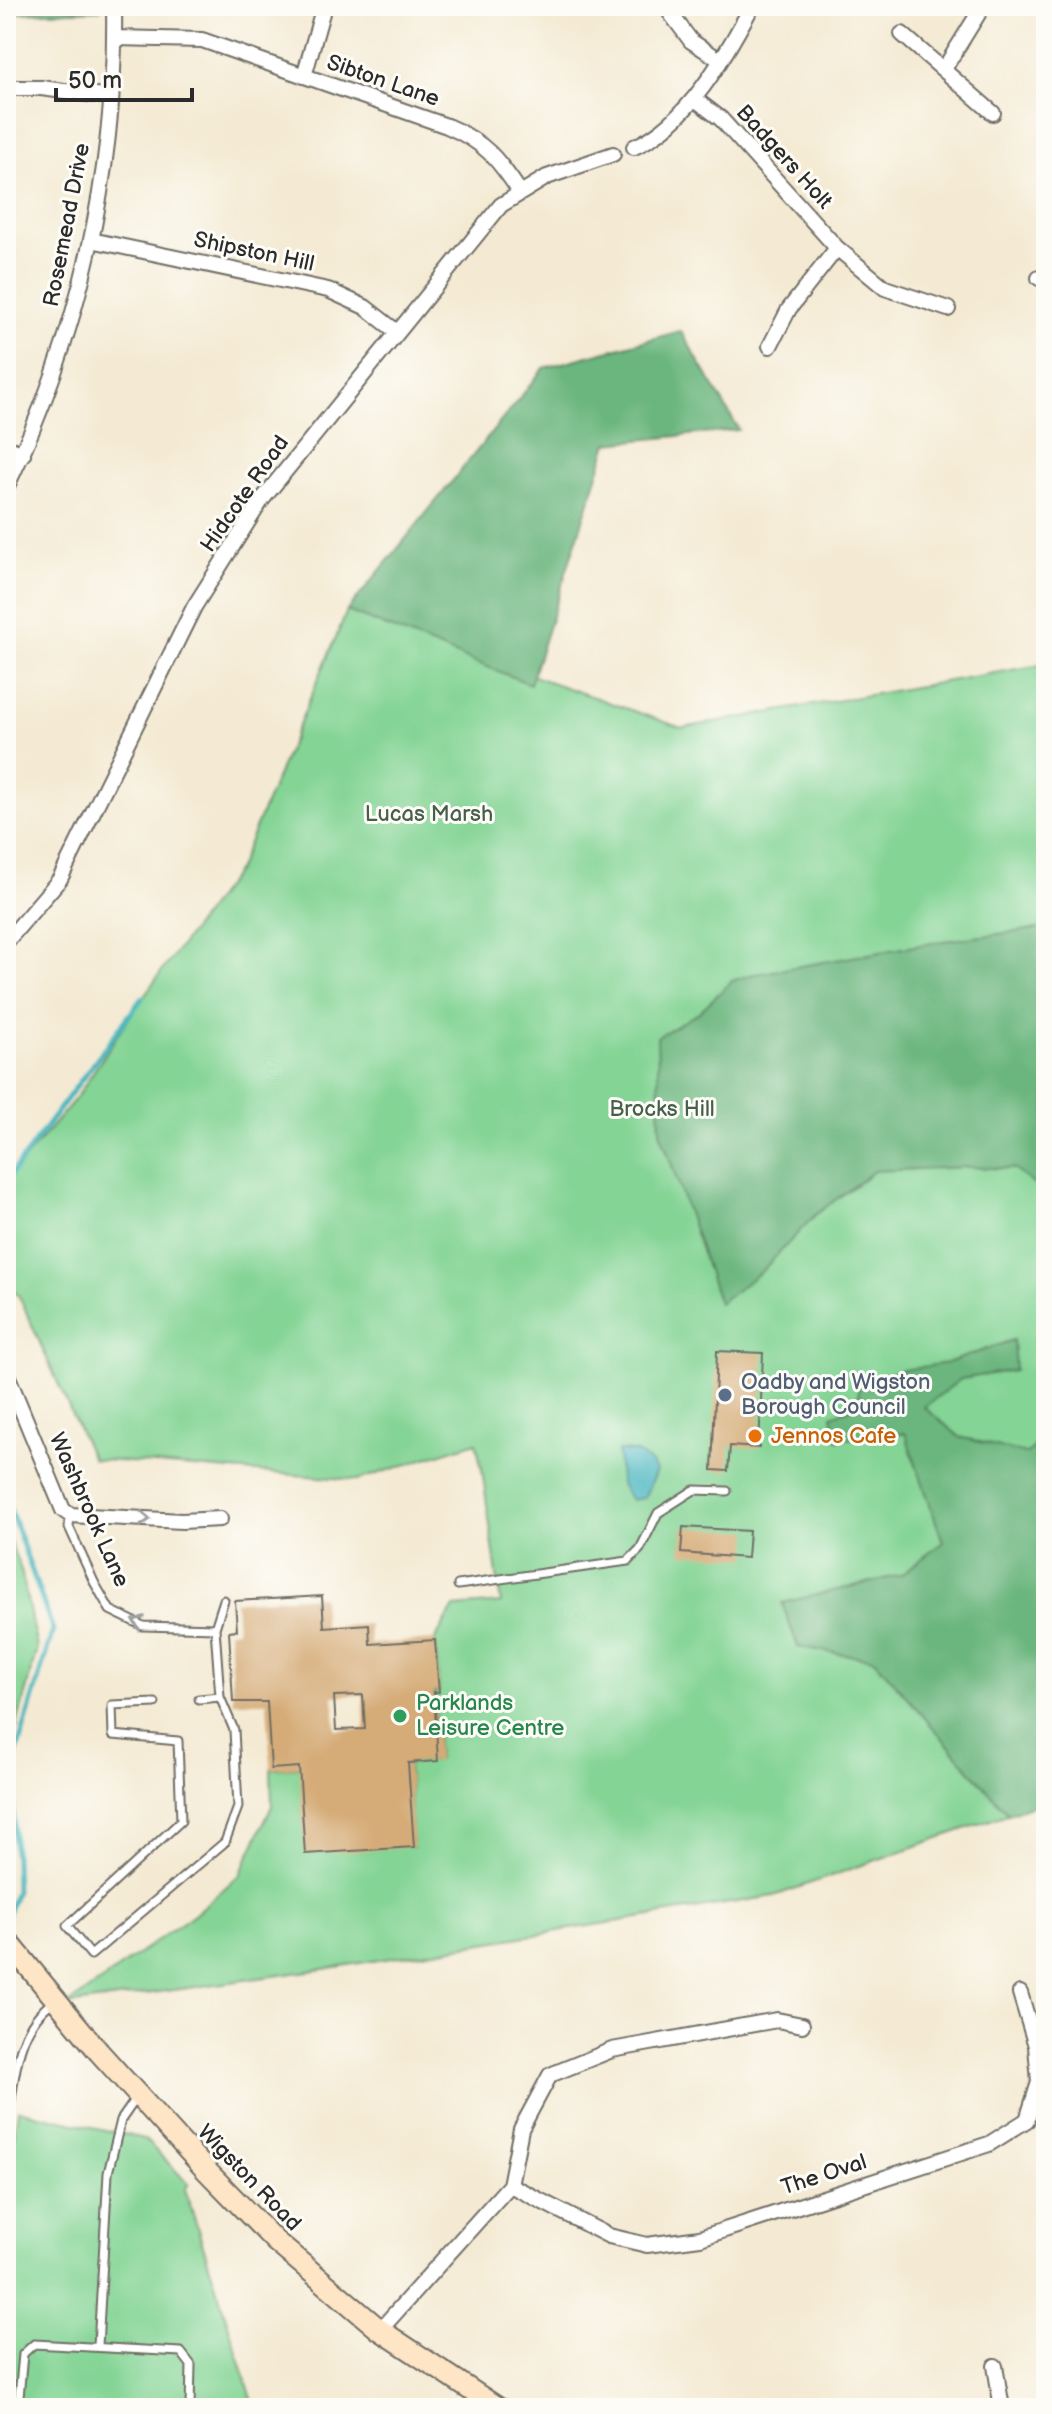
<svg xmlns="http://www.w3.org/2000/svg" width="1052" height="2414" viewBox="0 0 1052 2414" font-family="'Balsamiq Sans',sans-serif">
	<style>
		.green { fill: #84d495; stroke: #588060; stroke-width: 2 }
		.forest { fill: #6bb67e; stroke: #4b7054; stroke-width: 2 }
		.water { fill: #47b6bf; stroke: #397075; stroke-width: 2 }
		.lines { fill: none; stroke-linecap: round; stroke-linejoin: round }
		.stream { stroke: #47b6bf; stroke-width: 5 }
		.building { fill: #d5ac78; fill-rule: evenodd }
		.lane-casing { stroke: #716e66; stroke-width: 11 }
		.street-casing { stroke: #716e66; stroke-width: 18 }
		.secondary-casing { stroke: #716e66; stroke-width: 24 }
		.lane { stroke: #fff; stroke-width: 7 }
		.street { stroke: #fff; stroke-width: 14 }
		.secondary { stroke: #fde5c5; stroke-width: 20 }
		.oneway { stroke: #a0a0a0 }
		.service-dot { fill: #5c6f8a; stroke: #fdfcf7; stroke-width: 3 }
		.food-dot { fill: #e8710a; stroke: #fdfcf7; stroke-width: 3 }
		.leisure-dot { fill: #2e9e5b; stroke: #fdfcf7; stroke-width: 3 }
		.labels { text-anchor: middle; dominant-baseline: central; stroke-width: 6; stroke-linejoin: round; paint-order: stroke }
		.street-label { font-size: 22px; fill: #2b2b2b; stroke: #fdfcf7 }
		.park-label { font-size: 22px; fill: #465e4b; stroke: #fdfcf7 }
		.service-label { font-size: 22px; fill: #4e5e75; stroke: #fdfcf7; text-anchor: start }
		.food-label { font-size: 22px; fill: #c56008; stroke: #fdfcf7; text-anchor: start }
		.leisure-label { font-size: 22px; fill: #27864d; stroke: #fdfcf7; text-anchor: start }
	</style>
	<rect width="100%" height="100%" fill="#fdfcf7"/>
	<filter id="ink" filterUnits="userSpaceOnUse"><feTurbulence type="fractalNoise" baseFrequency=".0125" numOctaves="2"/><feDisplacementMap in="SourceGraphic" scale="16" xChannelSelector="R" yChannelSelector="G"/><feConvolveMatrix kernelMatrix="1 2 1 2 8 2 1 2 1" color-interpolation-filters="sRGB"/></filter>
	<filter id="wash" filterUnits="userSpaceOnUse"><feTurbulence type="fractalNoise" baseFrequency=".006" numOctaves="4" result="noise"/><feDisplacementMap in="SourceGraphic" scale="32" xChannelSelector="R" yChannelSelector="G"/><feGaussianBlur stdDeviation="1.8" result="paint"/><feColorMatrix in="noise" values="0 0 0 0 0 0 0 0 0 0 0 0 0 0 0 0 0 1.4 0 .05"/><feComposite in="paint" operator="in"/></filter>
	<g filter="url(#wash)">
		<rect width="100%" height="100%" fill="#f4ead3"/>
		<path class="green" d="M347 611 682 728 1046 664V1806H1030L774 1896 323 1969 68 2005 194 1914 240 1875 272 1806 271 1769 299 1767 413 1847 408 1763 438 1760 434 1692H439L435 1640 454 1607 501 1603 482 1469 476 1442 358 1480 92 1459 19 1296 6 1281V1181L76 1098 142 998 238 869Z
			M6 1532 21 1570 37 1648 16 1729 6 1748Z
			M18 2110 144 2139 189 2184 185 2189 255 2408H6V2190Z"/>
		<path class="forest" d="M6 6H100V10L17 13 6 17Z
			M681 331 739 430 608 443 530 684 347 611 544 368Z
			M1046 928V1194L1014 1169 967 1167 874 1171 814 1216 762 1271 719 1303 660 1131 657 1037 698 1013 732 981 750 975 943 941Z
			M1013 1340 1015 1370 961 1379 924 1407 960 1437 1027 1454 1046 1436V1806H1030L1008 1814 874 1659 798 1647 782 1603 901 1575 943 1542 905 1433 837 1440 832 1415 858 1406 859 1382 903 1370 947 1363Z"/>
		<path class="water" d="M618 1451C638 1451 645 1454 656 1471L644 1498 631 1500 620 1483Z"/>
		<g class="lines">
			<path class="stream" d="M6 1181 142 998
				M6 1498 53 1630 12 1768 16 1891 6 1919"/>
		</g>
		<g id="blocks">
			<path class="building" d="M717 1351 763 1353 759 1448 730 1446 728 1471 712 1470Z
				M683 1527 749 1531 747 1558 681 1553Z
				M322 1596 324 1627 369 1624 370 1644 435 1640 439 1692H434L438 1761 408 1763 414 1847 305 1854 299 1767 271 1769 267 1702H233L229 1631 237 1630 235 1601ZM363 1695 365 1729 336 1730 334 1696Z"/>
		</g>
	</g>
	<g filter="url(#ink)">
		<use href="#blocks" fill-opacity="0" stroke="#716e66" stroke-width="2"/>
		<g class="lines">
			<defs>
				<path id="lane" d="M70 1515 69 1527 94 1582 110 1610 143 1626 215 1628
					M458 1585 628 1561 640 1549 658 1513 694 1490 727 1491
					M199 1699 220 1697 215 1628 224 1600
					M155 1703 112 1705 113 1735 178 1741 181 1821 67 1926 91 1955 225 1842 238 1807 234 1730 220 1697
					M6 2134C15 2089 11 2031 54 2001
					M98 2346 108 2173 121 2120 137 2097
					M18 2408 23 2354 34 2344 181 2352 191 2365 190 2408"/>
				<path id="street" d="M665 6 691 41 720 60
					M902 34 993 113
					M115 38 202 40 447 126C485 142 498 159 520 192
					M944 69 983 6
					M304 76 324 6
					M6 88H41L111 97
					M695 99 721 119 837 248 885 288 948 309
					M634 147C688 124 725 56 752 6
					M91 240 328 290 365 307 397 332
					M1039 278H1046
					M770 346 789 309 837 248
					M6 447 23 454
					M6 488C78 340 117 171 114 6
					M6 942 60 879 194 607 261 501 501 205 547 177 613 154
					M6 1372 63 1510 70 1515 182 1521 220 1519
					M510 2185 609 2236 647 2245 700 2238 989 2144 1027 2120 1039 2082 1036 2046 1020 1993
					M380 2330 510 2185 521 2129 550 2075 612 2050 777 2020 802 2025
					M995 2366 1002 2408"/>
				<path id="secondary" d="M6 1939 99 2052 205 2169 275 2241 380 2330 498 2408"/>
			</defs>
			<use href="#lane" class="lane-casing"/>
			<use href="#street" class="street-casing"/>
			<use href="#secondary" class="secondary-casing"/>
			<use href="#lane" class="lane"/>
			<use href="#street" class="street"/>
			<use href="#secondary" class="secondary"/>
		</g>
		<defs><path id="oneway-chevron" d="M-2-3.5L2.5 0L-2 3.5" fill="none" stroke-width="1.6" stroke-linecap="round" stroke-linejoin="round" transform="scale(2)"/></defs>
		<g class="oneway">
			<use href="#oneway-chevron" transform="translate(145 1519) rotate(3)"/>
			<use href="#oneway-chevron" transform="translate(138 1622) rotate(-160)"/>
		</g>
	</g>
	<circle class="service-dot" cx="725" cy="1395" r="8"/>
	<circle class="food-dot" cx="755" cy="1436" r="8"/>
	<circle class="leisure-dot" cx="400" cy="1716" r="8"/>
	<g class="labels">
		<g class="street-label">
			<text transform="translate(383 81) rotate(19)">Sibton Lane</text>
			<text transform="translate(784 157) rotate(48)">Badgers Holt</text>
			<text transform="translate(67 225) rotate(-79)">Rosemead Drive</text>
			<text transform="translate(254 252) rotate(12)">Shipston Hill</text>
			<text transform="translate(245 494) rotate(-55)">Hidcote Road</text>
			<text transform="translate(89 1510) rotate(66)">Washbrook Lane</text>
			<text transform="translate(824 2175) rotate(-18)">The Oval</text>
			<text transform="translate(249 2178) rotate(46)">Wigston Road</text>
		</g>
		<g class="park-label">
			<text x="429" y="814">Lucas Marsh</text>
			<text x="662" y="1109">Brocks Hill</text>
		</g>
		<g class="service-label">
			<text x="741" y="1382">Oadby and Wigston<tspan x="741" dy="25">Borough Council</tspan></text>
		</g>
		<g class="food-label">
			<text x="771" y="1436">Jennos Cafe</text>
		</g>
		<g class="leisure-label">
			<text x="416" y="1703">Parklands<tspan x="416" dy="25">Leisure Centre</tspan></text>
		</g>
	</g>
	<rect width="1052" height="2414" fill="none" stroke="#fdfcf7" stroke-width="32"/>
	<path d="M56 88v12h136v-12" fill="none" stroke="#2b2b2b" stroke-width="4"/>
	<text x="68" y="88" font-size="24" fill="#2b2b2b" stroke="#fdfcf7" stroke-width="6" paint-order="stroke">50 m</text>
</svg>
